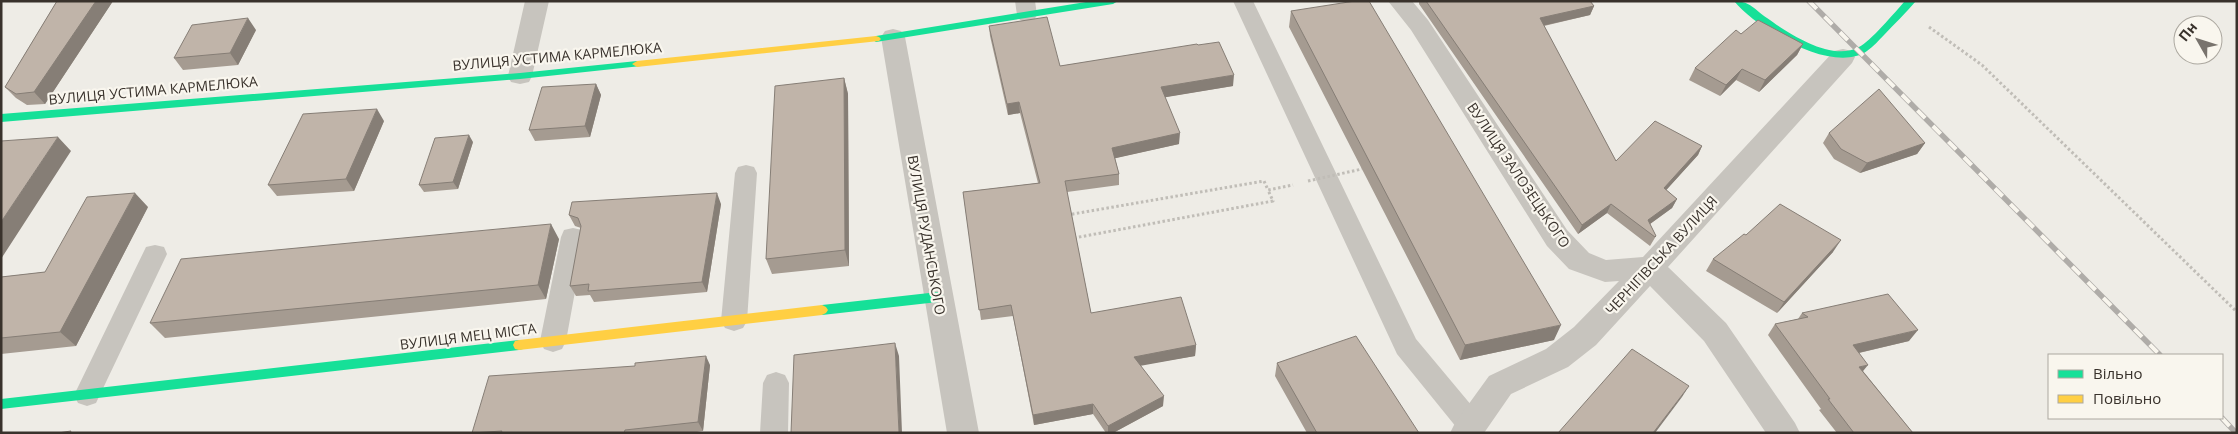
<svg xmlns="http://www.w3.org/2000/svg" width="2238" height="434" viewBox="0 0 2238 434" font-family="'Open Sans',sans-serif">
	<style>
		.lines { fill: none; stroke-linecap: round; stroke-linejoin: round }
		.path { stroke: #c0bdb7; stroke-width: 3; stroke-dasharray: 2.5 2.5; stroke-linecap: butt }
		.lane { fill: #c7c4be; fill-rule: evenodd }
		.street { fill: #c7c4be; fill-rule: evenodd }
		.fast { fill: #16e098; fill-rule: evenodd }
		.slow { fill: #ffcf43; fill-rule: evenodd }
		.rail-casing { stroke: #afaca8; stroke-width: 5.5 }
		.rail { stroke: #f9f6ee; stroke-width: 4; stroke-dasharray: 11; stroke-linecap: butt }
		.path-bridge { stroke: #c0bdb7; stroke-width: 3; stroke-dasharray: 2.5 2.5; stroke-linecap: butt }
		.wall { fill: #a59b91 }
		.shaded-wall { fill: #867e76 }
		.building { fill: #c0b4a9; stroke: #867e76 }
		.labels { text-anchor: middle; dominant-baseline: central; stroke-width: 4.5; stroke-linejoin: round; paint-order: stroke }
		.street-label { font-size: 14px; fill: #39322c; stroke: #f9f6ee }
	</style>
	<rect width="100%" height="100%" fill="#eeece6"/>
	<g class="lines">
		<path class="path" d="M1929 27 1982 65 2237 312
			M1067 215 1264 181 1268 190 1293 185
			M1074 238 1273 201 1268 190"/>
		<path class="lane" d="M1015 1H1035L1037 15 1034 20 1027 22 1020 20 1017 15Z
			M1233 1H1253L1416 339 1482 418 1486 426 1482 433H1461L1397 354Z
			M746 165 754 167 757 173 747 321 743 328 734 331 725 328 721 321 735 173 738 167Z
			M573 228 582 230 585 237 566 341 562 349 553 352 544 349 540 341 561 237 564 230Z
			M155 245 164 247 167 254 96 403 87 406 78 403 74 395 78 387 146 247Z
			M776 372 785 375 789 383 788 433H760L763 383 767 375Z"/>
		<path class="street" d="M525 1H549L532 76 529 82 520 84 511 82 508 76Z
			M1388 1H1412L1428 20 1567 230 1589 253 1606 260 1643 257 1834 51 1843 49 1852 51 1855 57 1852 63 1668 267 1726 323 1795 423 1800 433H1766L1704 341 1650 286 1596 345 1568 367 1511 394 1484 433H1450L1455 423 1489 376 1546 349 1574 327 1619 281 1605 282 1569 269 1547 246 1411 30Z
			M893 29 901 31 905 37 979 433H947L881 37 885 31Z"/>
		<path class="fast" d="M1092 1H1118L1113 4 876 42 871 39 876 36Z
			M1734 1C1750 1 1755 10 1767 18 1789 34 1832 62 1859 47 1870 42 1895 12 1905 1H1916C1906 13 1894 24 1884 35 1879 40 1873 47 1867 51 1833 75 1757 29 1734 1Z
			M637 61 641 62 642 64 641 66 520 79 1 122V114L520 73Z
			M938 292 942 294 944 297 942 300 938 302 822 315 818 313 816 310 818 307 822 305Z
			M519 340 523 341 525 345 523 349 519 350 1 409V399Z"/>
		<path class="slow" d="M876 36 879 37 881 39 879 41 637 67 632 64 637 61Z
			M822 305 826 307 828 310 826 313 822 315 519 350 515 349 513 345 515 341 519 340Z"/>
		<defs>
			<path id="rail" d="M1809 1 2160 355
				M2222 418 2236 433"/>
		</defs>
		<use href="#rail" class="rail-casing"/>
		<use href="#rail" class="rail"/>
		<path class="path-bridge" d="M1308 181 1362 169"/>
	</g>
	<path class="wall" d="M57 1H113L45 104 27 105 16 98 5 87Z
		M1419 1H1590L1594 6 1590 15 1544 26 1616 161 1702 146 1698 155 1666 190 1677 199 1672 208 1650 224 1656 236 1650 246 1607 213 1578 234 1419 4Z
		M1291 11 1554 340 1460 360 1289 27Z
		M989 26 1060 66 1198 45 1233 86 1165 97 1179 144 1115 158 1119 174V185L1067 192 1091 313 1196 345 1195 356 1140 365 1163 406 1113 433H1106L1093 414 1034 425 1013 316 981 320 963 192 1038 183 1020 113 1008 115 990 36Z
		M256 30 238 65 183 70 174 58Z
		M1741 34 1803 44 1797 55 1759 92 1736 80 1720 96 1689 80 1695 68Z
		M844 78 848 94 849 266 772 274 766 259Z
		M596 84 601 95 590 137 535 141 529 130Z
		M384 121 354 191 277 196 268 185Z
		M1829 133 1925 143 1917 154 1860 173 1834 159 1823 143Z
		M473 142 458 189 424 192 419 185Z
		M721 204 707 292 594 302 590 295 576 296 570 286 581 228 575 226 569 215Z
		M148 207 76 346 1 354V277L45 272Z
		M1746 235 1833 252 1777 313 1706 271 1713 259Z
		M559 239 546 299 165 338 150 323Z
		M1802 313 1909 341 1859 353 1863 371 1913 433H1837L1819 410 1821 409 1768 335 1775 324 1798 319Z
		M1277 363 1419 433H1307L1275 376Z
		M710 365 703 431 691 433H472Z"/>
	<path class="shaded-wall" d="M96 1H113L45 104 34 92Z
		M1594 6 1590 15 1537 27 1540 18Z
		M248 18 256 30 238 65 230 53Z
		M1803 44 1797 55 1759 92 1765 80Z
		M1742 69 1736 80 1720 96 1726 85Z
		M1234 75 1233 86 1161 98V87Z
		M844 78 848 94 849 266 845 250Z
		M596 84 601 95 590 137 585 126Z
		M1019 102 1020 113 1008 115 1007 104Z
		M377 109 384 121 354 191 346 179Z
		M1180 133 1179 144 1112 159V148Z
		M469 135 473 142 458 189 453 182Z
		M58 137 71 151 1 259V222Z
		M1925 143 1917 154 1860 173 1867 163Z
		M1702 146 1698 155 1660 197 1664 188Z
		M135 193 148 207 76 346 60 332Z
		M717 193 721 204 707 292 702 282Z
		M1677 199 1672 208 1643 229 1648 220Z
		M1611 204 1607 213 1578 234 1582 225Z
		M551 224 559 239 546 299 538 285Z
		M1841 240 1833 252 1777 313 1784 302Z
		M1561 325 1554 340 1460 360 1465 345Z
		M1918 330 1909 341 1845 356 1853 345Z
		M895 343 899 356 902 433H899Z
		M1196 345 1195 356 1134 367V357Z
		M706 356 710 365 703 431 698 422Z
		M1868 365 1859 376V367Z
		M1689 386 1682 397 1655 433H1653Z
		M1164 396 1163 406 1113 433H1108V426Z
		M1093 404V414L1034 425 1033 415Z"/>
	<path class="building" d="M57 1H96L34 92 16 94 5 87Z
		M1355 1H1369L1561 325 1465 345 1291 11Z
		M1426 1H1590L1594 6 1540 18 1616 161 1655 121 1702 146 1664 188 1677 199 1648 220 1656 236 1655 237 1611 204 1582 225Z
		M1047 17 1060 66 1197 44 1198 45 1219 42 1234 75 1161 87 1180 133 1112 148 1119 174 1065 181 1091 313 1181 297 1196 345 1134 357 1164 396 1108 426 1093 404 1033 415 1011 305 979 310 963 192 1040 183 1019 102 1007 104 989 26Z
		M248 18 230 53 174 58 192 25Z
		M1758 20 1803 44 1765 80 1742 69 1726 85 1695 68 1736 30 1741 34Z
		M844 78 845 250 766 259 775 86Z
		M596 84 585 126 529 130 542 87Z
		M1879 89 1925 143 1867 163 1841 149 1829 133Z
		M377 109 346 179 268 185 303 114Z
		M469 135 453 182 419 185 435 138Z
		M58 137 1 222V141Z
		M135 193 60 332 1 338V277L45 272 87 197Z
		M717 193 702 282 588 291 589 284 570 286 581 226 578 218 569 215 572 202Z
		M1780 204 1841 240 1784 302 1713 259 1744 234 1746 235Z
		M551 224 538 285 150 323 181 259Z
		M1888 294 1918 330 1853 345 1868 365 1859 367 1913 433H1854L1828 399H1830L1775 324 1808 317 1802 313Z
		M1356 336 1419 433H1317L1277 363Z
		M895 343 899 433H791L794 355Z
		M1632 349 1689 386 1653 433H1558Z
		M706 356 698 422 625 430 624 433H501L502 431 472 433 489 376 635 366V363Z
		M71 431 70 433H58Z"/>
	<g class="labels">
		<g class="street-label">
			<text transform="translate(557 56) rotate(-5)">ВУЛИЦЯ УСТИМА КАРМЕЛЮКА</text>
			<text transform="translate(153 90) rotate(-5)">ВУЛИЦЯ УСТИМА КАРМЕЛЮКА</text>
			<text transform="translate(1519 175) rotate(56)">ВУЛИЦЯ ЗАЛОЗЕЦЬКОГО</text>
			<text transform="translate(927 235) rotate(80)">ВУЛИЦЯ РУДАНСЬКОГО</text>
			<text transform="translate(1661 255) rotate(-47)">ЧЕРНІГІВСЬКА ВУЛИЦЯ</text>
			<text transform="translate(468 336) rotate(-7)">ВУЛИЦЯ МЕЦ МІСТА</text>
		</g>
	</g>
	<rect width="2238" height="434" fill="none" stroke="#39322c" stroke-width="5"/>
	<rect x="2048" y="354" width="175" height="65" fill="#f9f6ee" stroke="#aca8a0"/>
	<rect x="2058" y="370" width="25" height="8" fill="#16e098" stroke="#aca8a0"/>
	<text x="2093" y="379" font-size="15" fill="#39322c">Вільно</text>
	<rect x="2058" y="395" width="25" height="8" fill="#ffcf43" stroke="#aca8a0"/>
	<text x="2093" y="404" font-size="15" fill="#39322c">Повільно</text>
	<g transform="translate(2198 40) rotate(309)"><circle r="24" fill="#f9f6ee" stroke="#aca8a0"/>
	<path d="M0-4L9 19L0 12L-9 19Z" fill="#78736d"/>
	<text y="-8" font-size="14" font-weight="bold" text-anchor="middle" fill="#39322c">Пн</text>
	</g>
</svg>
